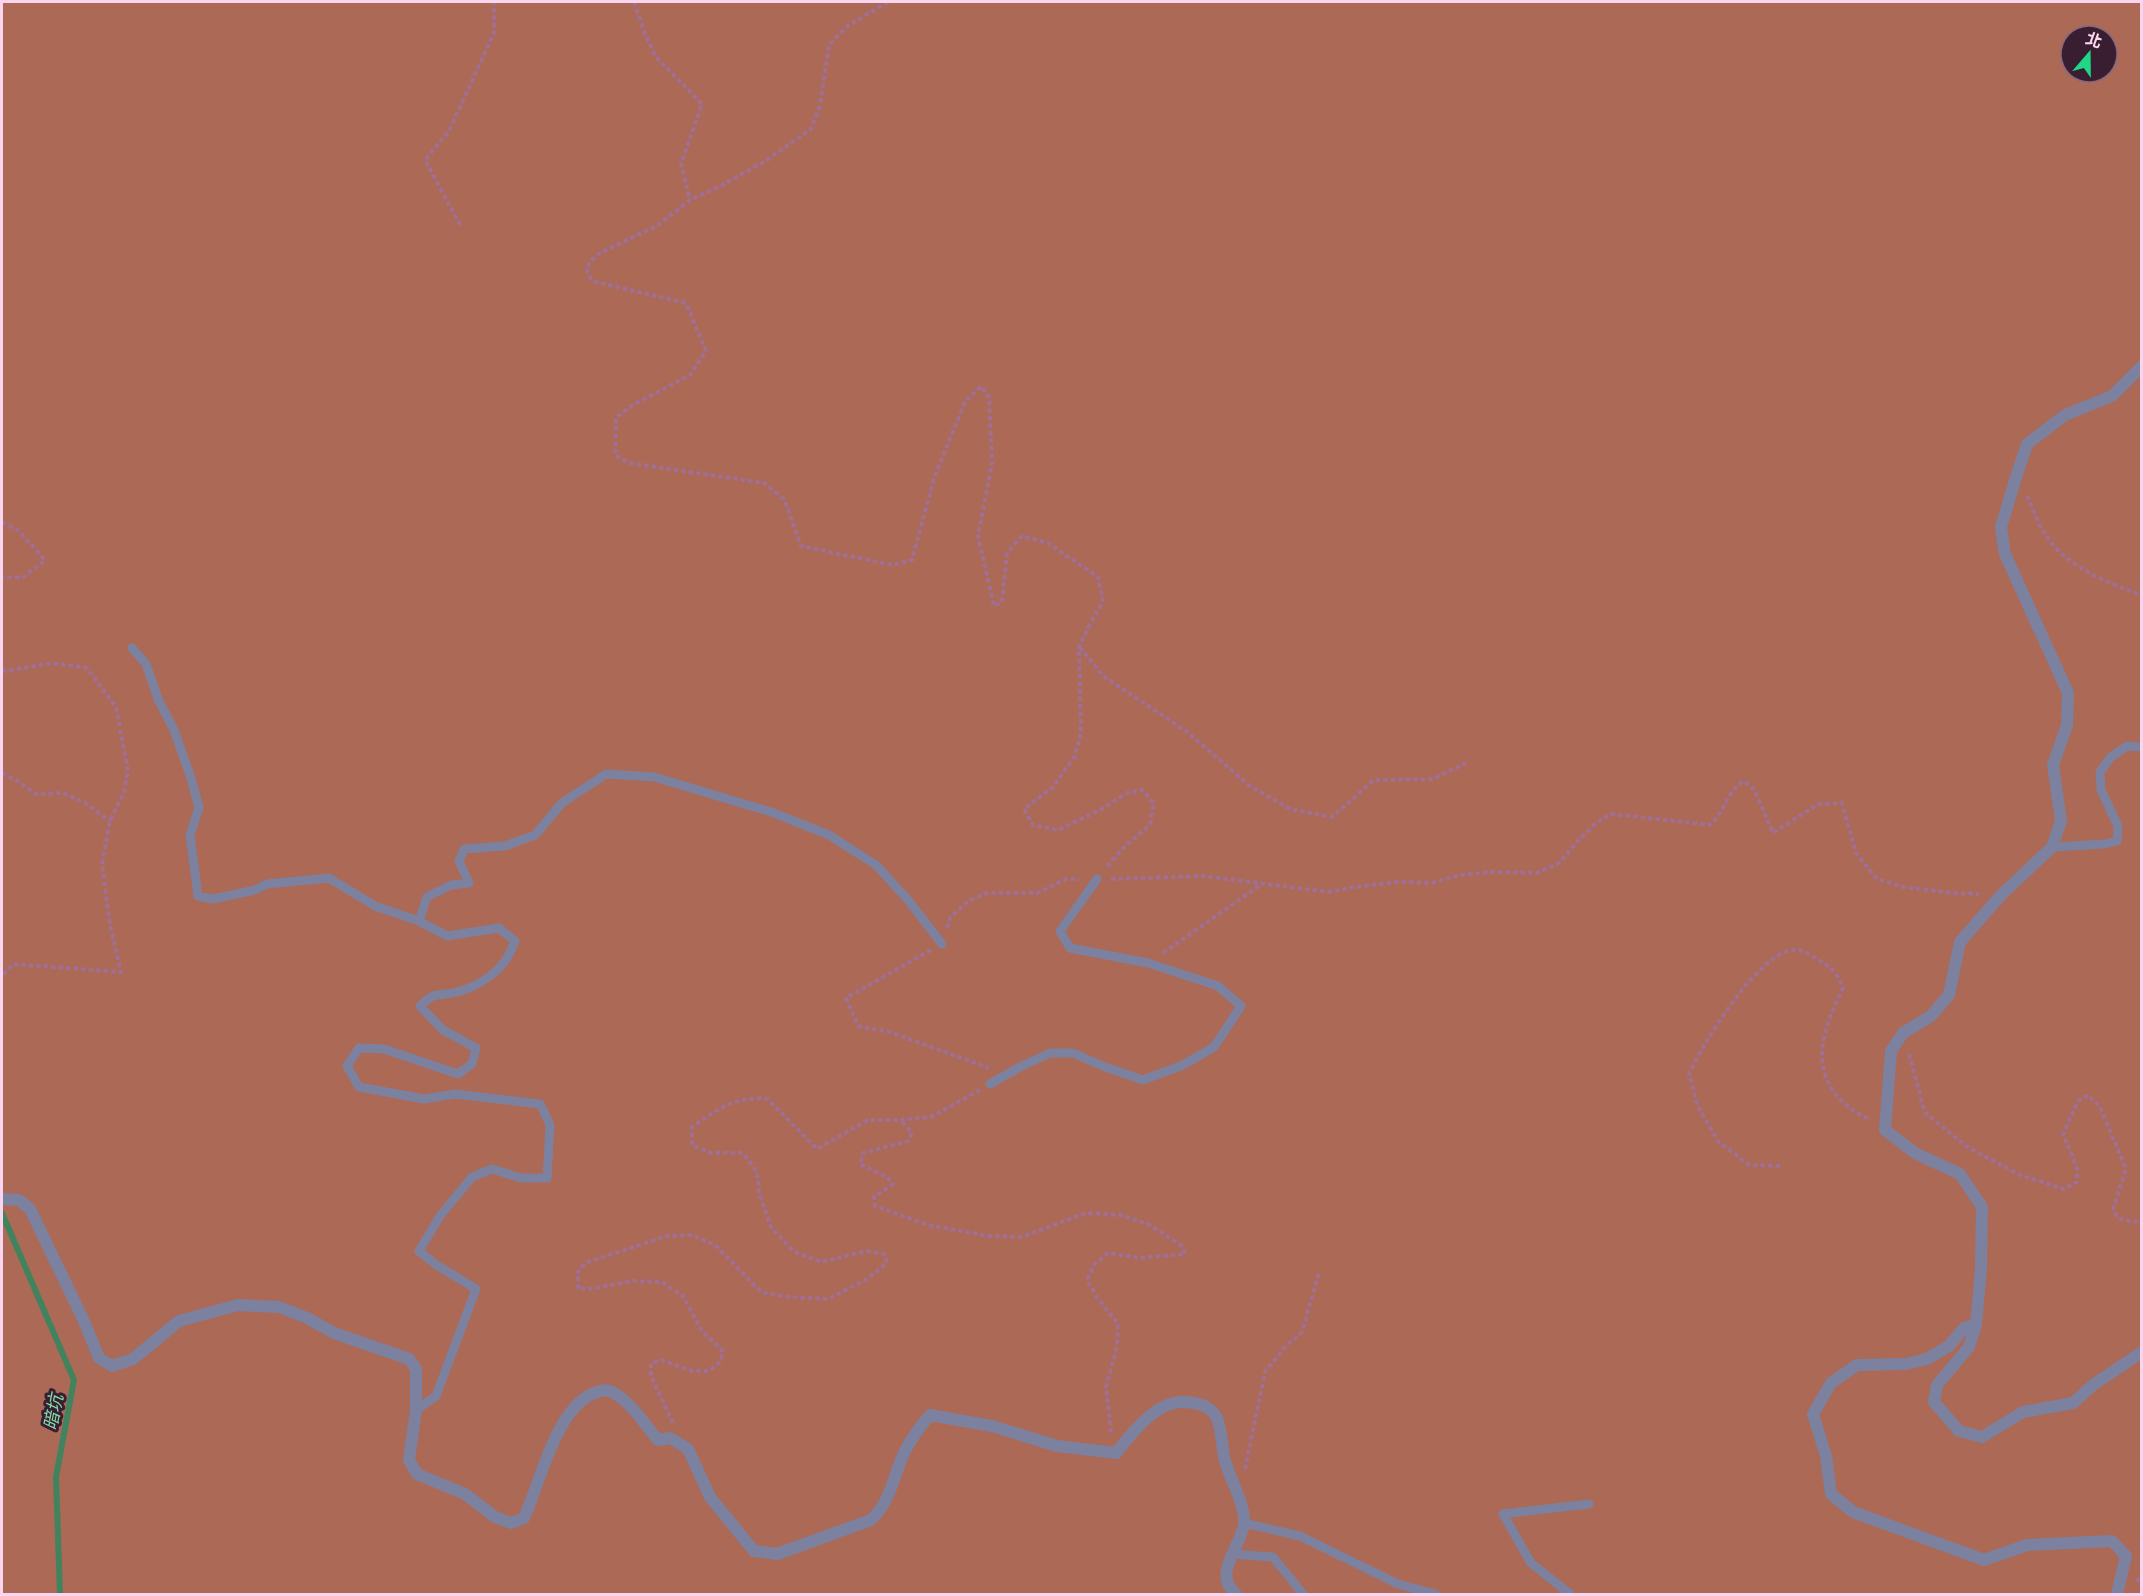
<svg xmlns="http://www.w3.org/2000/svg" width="2143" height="1596" viewBox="0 0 2143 1596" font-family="'Archivo Narrow','Noto Sans TC',sans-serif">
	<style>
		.forest { fill: #ac6956; fill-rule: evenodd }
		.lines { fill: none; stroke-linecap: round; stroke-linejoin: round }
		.stream { stroke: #40835e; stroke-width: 6 }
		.path { stroke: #a16e94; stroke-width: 4; stroke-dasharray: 4.5 3; stroke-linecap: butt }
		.lane { stroke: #7c81a0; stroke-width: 9 }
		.street { stroke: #7c81a0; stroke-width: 12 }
		.labels { text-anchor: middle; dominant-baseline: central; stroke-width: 6; stroke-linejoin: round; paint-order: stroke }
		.water-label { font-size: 18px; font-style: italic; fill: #7fdfa8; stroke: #391e32 }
	</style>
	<rect width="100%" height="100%" fill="#642856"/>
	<path class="forest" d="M2 2H2141V1594H2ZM2071 36H2107V72H2071Z"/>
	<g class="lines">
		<path class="stream" d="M2 1213 74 1380 56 1477 60 1594"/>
		<path class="path" d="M634 2 645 34 656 57 702 104 681 164 690 200
			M888 2 846 27 829 45 820 106 811 129 767 160 721 186 690 200 658 225 596 255 586 268 592 281 686 303 706 351 690 375 631 406 616 418 615 455 629 463 764 483 784 499 801 546 892 565 912 560 934 478 965 402 981 386 989 397 992 463 978 536 994 606 1002 602 1007 553 1022 536 1048 543 1098 577 1103 601 1090 624 1079 647 1081 732 1075 756 1052 788 1024 809 1033 825 1058 830 1100 810 1127 793 1142 790 1154 803 1150 825 1125 846 1106 868
			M460 225 425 160 449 131 494 33V2
			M2027 496C2033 508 2037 523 2045 534 2065 566 2107 583 2142 595
			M2 522 19 531 45 560 22 578 2 577
			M1080 647 1103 676 1186 731 1250 786 1290 809 1332 817 1374 780 1433 779 1468 762
			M2 670 6 671 52 663 87 668 116 707 128 771 124 792 110 821 102 864 110 925 121 972 13 964 2 976
			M2 773 16 780 36 794 63 793 87 804 110 821
			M1111 879 1203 876 1329 892 1354 887 1397 882 1431 883 1460 875 1492 872 1537 873 1559 863 1578 841 1596 823 1611 814 1710 825C1725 810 1727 793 1743 781L1754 789 1773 833 1818 804 1842 803 1856 853 1877 879 1903 887 1953 893 1979 894
			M947 928 950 918 967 902 986 893H1037L1066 879H1079
			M931 950 846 998 858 1026 890 1032 989 1068
			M1163 953 1263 883
			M1909 1054 1925 1113 1969 1148 2020 1175 2064 1189 2077 1182V1168L2063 1134 2078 1101 2088 1095 2100 1107 2126 1169 2113 1210 2118 1218 2133 1222 2142 1220
			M980 1090 931 1117 900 1120 912 1133 908 1141 863 1153 860 1164 887 1177 893 1184 874 1197 875 1206 928 1225 988 1236 1022 1237 1086 1213 1121 1215 1150 1225 1182 1246 1185 1254 1140 1258 1108 1253 1094 1265 1087 1280 1098 1299 1118 1324 1117 1347 1106 1387 1111 1433
			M1780 1166 1749 1165 1718 1141 1698 1107 1689 1074C1703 1043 1757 955 1792 950 1801 948 1809 954 1817 959 1834 969 1835 970 1843 988 1825 1026 1807 1066 1842 1101 1849 1109 1861 1114 1869 1120
			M673 1423 651 1376V1363L661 1360 692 1371H709L720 1362 723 1351 702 1331 683 1296 662 1282 633 1281 590 1289H578V1272L585 1263 667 1236 692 1235 715 1245 761 1292 788 1297 828 1299 867 1279 887 1263 884 1254 867 1251 821 1262 793 1251 771 1227 759 1193 757 1172 743 1153H711L692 1145V1127C718 1109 734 1096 768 1099L817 1149 868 1120H900
			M1245 1469 1265 1372 1286 1346 1302 1332 1319 1272
			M2137 1578 2142 1586"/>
		<path class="lane" d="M132 648 146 664 158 699 174 730 191 778 199 808 190 835 198 896 213 899 255 890 267 884 329 878 375 906 419 921 447 936 499 928 515 941C512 948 509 957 504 962 494 976 474 988 457 992 438 997 436 990 420 1006L443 1030 476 1048 472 1064 458 1074 384 1049 359 1048 347 1066 359 1087 424 1099 455 1094 540 1104 550 1125 547 1178H521L492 1169 472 1177 440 1216 419 1251 435 1264 476 1289 436 1396 416 1410
			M2052 847 2105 844 2117 841 2118 826 2101 790 2100 772 2111 757 2127 746 2142 747
			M419 921 427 897 451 885 469 883 459 861 464 849 505 846 535 835 562 803 606 774 654 777 771 812 829 835 876 865 908 900 942 944
			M990 1084 1020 1067 1050 1053H1073L1105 1067 1143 1080 1183 1065 1214 1047 1241 1006 1218 986 1148 963 1070 948 1060 931 1097 879
			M1244 1523 1300 1536 1398 1584 1435 1594
			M1232 1554 1273 1557 1303 1594
			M1570 1594 1531 1563 1503 1514 1589 1504"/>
		<path class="street" d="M2 1199 19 1200 30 1209 83 1319 99 1358 112 1366 133 1359 179 1321 238 1305 279 1307 307 1318 334 1333 409 1359 416 1369V1410L409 1460 417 1474 465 1494 495 1517 511 1523 524 1518C540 1483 555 1411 592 1394 599 1391 607 1388 614 1393 632 1403 645 1425 658 1440L670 1438 688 1449 710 1497 754 1551 777 1554 871 1520C892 1500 893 1475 905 1451 912 1438 920 1426 930 1415L992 1426 1057 1446 1116 1453C1131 1434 1157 1400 1184 1402 1197 1403 1208 1404 1216 1416 1221 1424 1222 1446 1224 1457 1228 1477 1245 1501 1244 1523 1242 1546 1211 1574 1236 1594
			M1976 1324 1969 1347 1937 1385 1934 1402 1959 1431 1982 1437 2023 1412 2073 1403 2093 1385 2142 1352
			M2117 1594 2126 1556 2112 1541 2027 1545 1984 1560 1853 1512 1831 1494 1826 1456 1813 1414 1831 1383 1857 1365 1906 1364 1927 1359 1949 1346 1964 1328 1976 1324 1981 1269 1982 1207 1960 1174 1915 1153 1885 1130 1891 1051 1903 1033 1931 1016 1949 995 1960 942 2001 895 2052 847 2061 821 2053 765 2067 725 2068 693 2005 554 2001 527 2017 474 2027 444 2065 415 2112 396 2142 366"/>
	</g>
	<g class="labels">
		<g class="water-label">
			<text transform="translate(53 1412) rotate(-79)">暗坑</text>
		</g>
	</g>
	<rect width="2143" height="1596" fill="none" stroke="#fad5ef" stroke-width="6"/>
	<g transform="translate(2089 54) rotate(20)"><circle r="28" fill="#391e32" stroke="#86677e" stroke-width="1.5"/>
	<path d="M0-4.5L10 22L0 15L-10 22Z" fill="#1ed888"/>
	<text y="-9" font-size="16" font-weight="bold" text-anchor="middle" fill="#fad5ef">北</text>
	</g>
</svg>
